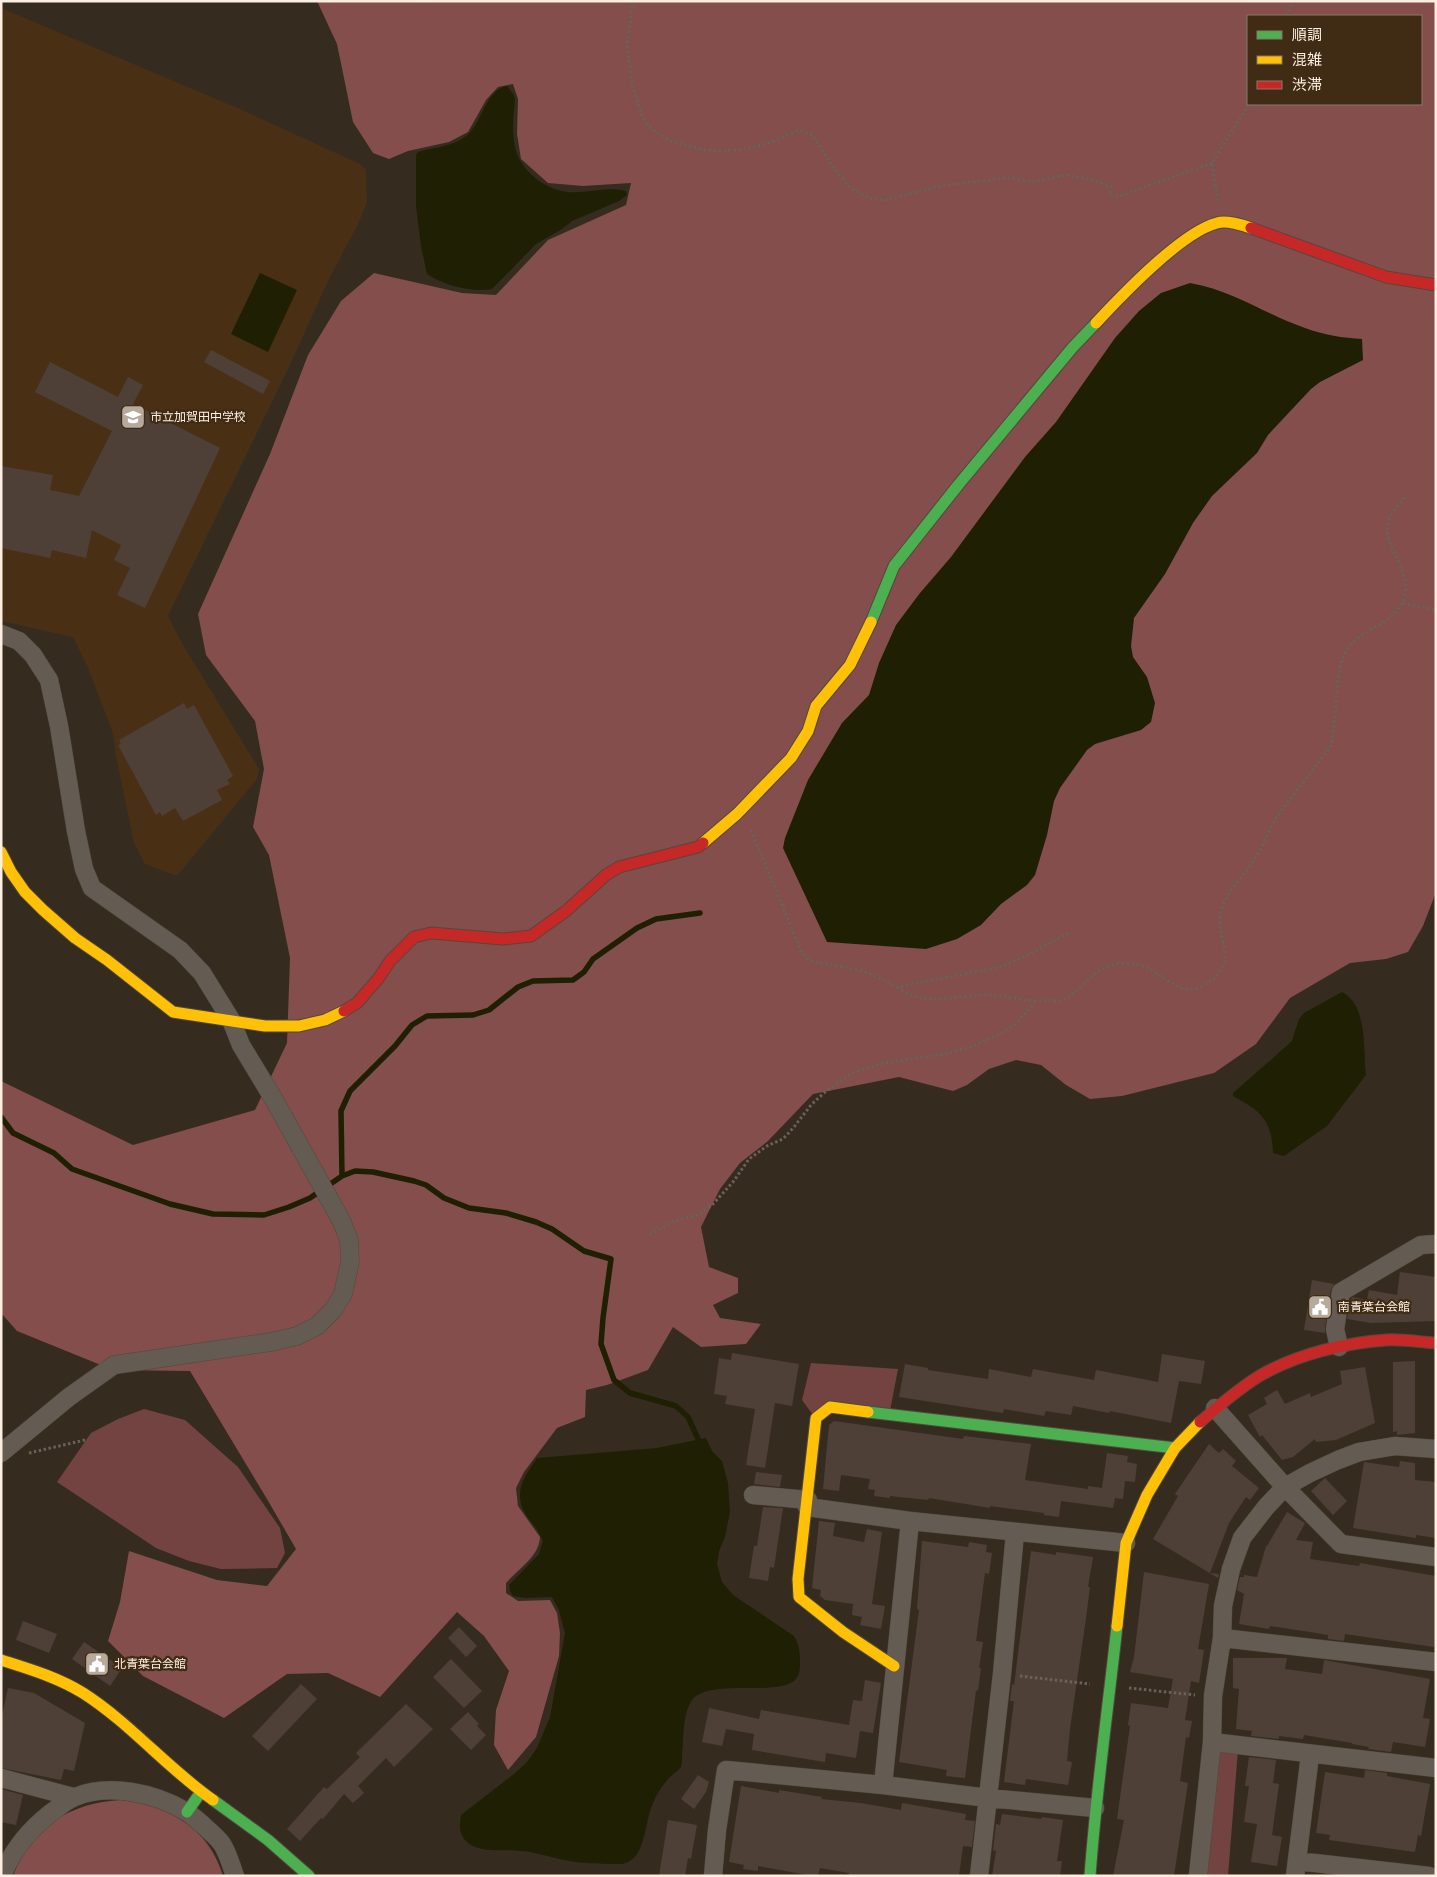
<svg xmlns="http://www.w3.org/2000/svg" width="1437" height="1877" viewBox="0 0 1437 1877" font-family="'Varela Round','Noto Sans JP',sans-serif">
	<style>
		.built { fill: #493015 }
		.green { fill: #734342 }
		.forest { fill: #834e4c; fill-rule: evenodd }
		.water { fill: #1f1f04 }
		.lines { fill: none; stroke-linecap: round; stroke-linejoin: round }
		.stream { stroke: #1f1f04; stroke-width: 5.5 }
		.building { fill: #4f4037 }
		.street-casing { stroke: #52483e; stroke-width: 19 }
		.fast-casing { stroke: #52483e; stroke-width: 13 }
		.slow-casing { stroke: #52483e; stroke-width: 13 }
		.jam-casing { stroke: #52483e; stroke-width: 13 }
		.path { stroke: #6a6159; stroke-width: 3; stroke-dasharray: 2.5 2.5; stroke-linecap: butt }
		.street { stroke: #645c52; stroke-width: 18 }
		.fast { stroke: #4caf50; stroke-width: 11 }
		.slow { stroke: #ffc107; stroke-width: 11 }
		.jam { stroke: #c62828; stroke-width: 11 }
		.labels { text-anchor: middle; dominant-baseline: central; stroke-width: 4.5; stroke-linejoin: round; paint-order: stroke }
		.poi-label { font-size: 12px; fill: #fceee0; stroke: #402b15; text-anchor: start }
	</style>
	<rect width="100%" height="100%" fill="#362b1f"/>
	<path class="built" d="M1 8 240 109 360 164 366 170 367 203 358 224 328 281 290 365 168 616 183 645 259 769 257 779 177 876 145 864 134 843 116 756 113 733 88 668 73 637 1 621Z"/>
	<path class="green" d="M811 1363 898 1369 890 1411 813 1415 802 1400Z
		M144 1409 185 1420 238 1467 280 1528 285 1553 277 1568 221 1569 189 1561 156 1548 57 1482 91 1433 118 1419Z
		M1216 1748 1238 1750 1228 1876H1202Z"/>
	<path class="forest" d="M317 1H1436V892L1423 926 1408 952 1386 959 1350 963 1290 998 1256 1044 1214 1073 1122 1096 1090 1099 1066 1085 1041 1065 1016 1060 989 1069 967 1085 953 1091 899 1077 813 1094 768 1141 740 1163 720 1189 701 1227 709 1267 738 1278V1293L713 1305 720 1318 761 1324 746 1344 701 1347 673 1327 648 1370 607 1385 586 1390 585 1417 557 1428 524 1472 516 1488 518 1506 540 1537C539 1557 519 1568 506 1583V1593L518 1601 550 1600 557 1613 560 1633 559 1656 536 1737 508 1770 494 1745 496 1710 509 1671 484 1636 457 1612 380 1697 328 1673 287 1674 224 1718 143 1676 108 1641 120 1602 129 1551 217 1580 267 1586 296 1549 267 1499 190 1371 113 1370 17 1331 1 1313V1081L133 1145 255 1110 287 1043 290 958 269 855 253 827 264 769 255 721 206 655 198 614 270 454 308 355 341 301 374 273 462 293 496 295 548 240 626 205 631 183 583 186 548 183 521 159 517 134 518 99 513 84 498 87 486 100 468 132 449 142 408 151 389 159 373 153 353 122 337 44ZM1248 16H1421V104H1248Z
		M121 1800C168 1805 209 1828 223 1876H13C32 1826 70 1803 121 1800Z"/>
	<path class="water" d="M507 86 514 95 515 100C513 116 511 138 517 154 525 174 547 190 568 192 588 194 606 186 626 191L627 195 619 201 572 221 562 229 536 244 492 289C472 293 443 285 427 274L421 246 416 206V155L418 152C435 147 452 147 466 136 482 124 485 90 507 86Z
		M260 273 297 290 268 352 231 334Z
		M1190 283C1235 291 1264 314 1305 328 1324 335 1343 338 1362 339L1363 360 1320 382 1311 389 1268 435 1257 453 1212 496 1193 523 1165 574 1134 618 1131 646 1133 657 1147 677 1155 703 1151 722 1141 730 1095 744 1087 750 1060 788 1054 801 1047 835 1035 875 1027 885 1001 904 981 925 957 939 926 949 827 942 783 848 785 838 808 780 842 723 869 695 879 663 896 625 920 593 951 557 1025 457 1056 422 1115 338 1139 311 1161 293Z
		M1342 992C1368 1005 1363 1050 1366 1075L1327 1126 1284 1156 1273 1153C1272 1119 1260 1111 1233 1096V1093L1292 1041 1299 1019 1304 1013Z
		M706 1438 712 1451 722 1461 728 1483 730 1512 725 1537 719 1551 717 1564 722 1582 733 1595 794 1636C799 1643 800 1653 800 1662 800 1668 800 1675 795 1680 777 1697 709 1678 692 1700 682 1715 684 1739 682 1756 682 1759 682 1764 681 1767 679 1770 675 1773 672 1775 664 1783 657 1793 653 1803 644 1822 647 1859 622 1864 605 1864 586 1864 569 1861 552 1858 536 1852 520 1851 505 1849 485 1853 471 1845 459 1838 459 1827 461 1815L514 1774 527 1762 537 1748 550 1717 565 1633 559 1610 552 1597 525 1598 513 1596 510 1591 509 1585 539 1554 543 1541C538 1529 533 1525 526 1515 512 1492 525 1476 537 1458L657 1448Z"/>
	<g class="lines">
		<path class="stream" d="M1 1117 13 1133 54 1153 72 1169 170 1204 213 1214 264 1215 289 1207 310 1198 342 1176 355 1171 373 1172 414 1181 426 1185 444 1198 469 1208 506 1213 536 1222 552 1229 584 1251 611 1259 603 1318 601 1344 614 1380 630 1393 676 1406 688 1417 699 1441 698 1447
			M342 1176 341 1111 350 1091 395 1046 412 1025 427 1016 473 1015 489 1010 518 987 533 981 573 980 584 972 593 959 637 928 656 919 700 913"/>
	</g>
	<path class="building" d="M211 350 270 381 263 394 204 362Z
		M50 362 118 397 128 377 143 385 133 404 220 448 145 608 117 595 130 568 114 560 121 545 92 530 86 558 52 550 50 558 1 548V466L53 475 50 490 79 496 112 431 35 392Z
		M184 703 187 709 194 705 233 776 227 780 230 784 217 790 222 800 183 821 175 808 162 816 160 812 156 815 118 745 121 744 119 740Z
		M1400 1272 1436 1277V1321L1371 1323 1347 1319 1351 1299 1353 1297 1367 1300 1369 1290 1397 1295Z
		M1312 1280 1334 1284 1331 1290 1325 1327V1333L1304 1330Z
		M732 1353 799 1364 792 1406 775 1403 765 1468 746 1465 755 1409 725 1404 727 1396 714 1394 719 1358 731 1360Z
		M1162 1354 1205 1361 1201 1384 1179 1381 1171 1423 1110 1411 1109 1413 1073 1406 1071 1415 1046 1411 1044 1416 1004 1409 1003 1413 899 1397 905 1364 928 1368V1370L988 1379 989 1369 1031 1377 1033 1369 1094 1380 1096 1370 1158 1382Z
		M1415 1361V1433L1397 1435V1431L1393 1432V1362Z
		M1365 1367 1375 1423 1336 1440 1316 1442 1315 1439 1293 1457 1282 1460 1262 1435 1260 1437 1248 1415 1267 1404 1264 1398 1277 1390 1285 1404 1310 1393 1311 1397 1342 1384 1340 1371Z
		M834 1421 963 1439 964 1436 1031 1444 1025 1480 1088 1489V1486L1102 1488 1107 1453 1128 1456 1127 1462 1137 1464 1135 1482 1125 1481 1123 1499 1115 1498 1113 1508 1061 1501 1059 1517 1044 1515V1513L990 1506V1508L929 1498 928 1500 890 1496V1498L874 1496 875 1490 868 1489 870 1479 841 1475 839 1491 823 1489 829 1425Z
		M1209 1444 1219 1453 1223 1449 1236 1461 1232 1466 1259 1488 1250 1500 1246 1497 1229 1523 1210 1573 1219 1574 1218 1578 1153 1539 1178 1496 1175 1494Z
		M1400 1461 1415 1463V1480L1436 1482V1538L1416 1535V1538L1353 1528 1364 1462 1399 1467Z
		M756 1472 782 1475 780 1487 754 1484Z
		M1325 1478 1347 1501 1333 1515 1311 1491Z
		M763 1507 783 1508 774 1568 770 1567 768 1581 749 1578 754 1546H757Z
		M1287 1512 1305 1523 1296 1540 1313 1542 1310 1559 1359 1566 1360 1563 1436 1576V1636L1434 1647 1345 1634 1344 1641 1328 1639V1635L1310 1632 1270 1626 1269 1629 1239 1624 1244 1594 1237 1590 1240 1577H1244V1575L1257 1577 1266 1546H1267Z
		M819 1521 835 1523 833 1536 864 1542 867 1529 882 1532 872 1604 885 1606 881 1629 860 1625 862 1617 852 1615 853 1604 825 1600 820 1596 821 1590 812 1588Z
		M922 1541 968 1547 969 1542 987 1545 986 1552 992 1553 989 1574 985 1573 976 1641 983 1642 979 1668H981L978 1691 976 1690 965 1778 946 1776 947 1770 899 1762 919 1610 917 1609Z
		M1031 1551 1056 1555V1552L1093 1557 1088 1587H1090L1086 1618 1070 1729 1067 1761 1072 1762 1068 1785 1026 1779 1025 1785 1004 1782 1014 1701H1010L1012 1684 1014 1685Z
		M1144 1572 1209 1584 1198 1649 1204 1650 1199 1683 1191 1681 1185 1720 1192 1721 1189 1738 1186 1737 1180 1781 1188 1783 1174 1876H1113L1124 1820 1117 1819 1130 1726 1128 1725 1131 1703 1168 1708 1173 1679 1130 1672 1134 1657Z
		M23 1621 57 1634 49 1653 16 1640Z
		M459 1627 477 1646 466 1657 448 1638Z
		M84 1642 122 1668 110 1686 72 1659Z
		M1233 1658H1287L1285 1669 1322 1674 1324 1660 1430 1679 1423 1718 1430 1719 1425 1747 1393 1742 1391 1752 1368 1749 1369 1747 1352 1744V1743L1304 1735 1303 1739 1279 1736V1739L1251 1736 1252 1731 1236 1729 1239 1689 1233 1688Z
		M451 1659 482 1691 464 1708 433 1677Z
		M865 1680 881 1683 873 1733 860 1731 856 1758 826 1753 825 1762 752 1750 754 1734 726 1729 722 1746 702 1742 709 1708 759 1719 761 1710 849 1725 853 1700 862 1701Z
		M301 1684 317 1699 268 1751 252 1736Z
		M8 1688 34 1693 85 1723 74 1771 64 1769 61 1780 1 1768V1720Z
		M406 1704 433 1729 394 1767 386 1758 358 1786 364 1793 353 1803 344 1794 323 1819 321 1818 300 1841 287 1829 324 1787 327 1789 360 1757 356 1753Z
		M468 1712 479 1724 477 1726 486 1735 471 1750 450 1729Z
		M1249 1757 1276 1760 1273 1783 1279 1784 1272 1835 1282 1837 1277 1866 1251 1862 1257 1824 1244 1822 1249 1786H1245Z
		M1365 1770 1387 1773V1776L1430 1784 1421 1836 1418 1835 1415 1852 1329 1840 1330 1835 1316 1833 1325 1772 1364 1778Z
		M698 1775 709 1782 706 1792 694 1809 681 1799Z
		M741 1786 779 1793V1790L822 1797 821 1799 861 1803 901 1810 902 1803 966 1814 965 1820 975 1821 972 1847 963 1846 959 1876H848L849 1873 820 1868 818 1876H813L758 1866V1871L743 1869 744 1865 729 1862Z
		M1 1789 23 1795 16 1825 1 1822Z
		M1002 1814 1041 1819 1042 1817 1063 1820 1057 1861H1062L1060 1876H992L996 1851 993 1850 996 1824 1000 1825Z
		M668 1820 697 1825 691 1859 688 1858 685 1876H659Z"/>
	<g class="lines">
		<defs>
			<path id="street" d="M1 634 19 641 33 655 49 680 59 726 76 831 84 869 92 888 180 950 202 973 231 1020 241 1045 273 1098 341 1220 349 1240 350 1262 343 1294 333 1310 317 1326 297 1336 271 1342 114 1365 69 1397 1 1453
				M1339 1347 1335 1329 1341 1292 1421 1245 1436 1244
				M1215 1408 1285 1487 1341 1544 1436 1557
				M753 1495 808 1500
				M807 1507 910 1521 883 1785
				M910 1521 1126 1543
				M1222 1638 1436 1662
				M1212 1742 1436 1768
				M1 1778 73 1797
				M1297 1861 1429 1876
				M2 1876C14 1846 33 1825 59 1807 64 1803 70 1799 75 1797 110 1783 154 1793 185 1811 192 1815 197 1820 203 1825 209 1831 217 1837 222 1844 228 1853 231 1865 235 1876
				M713 1876 717 1830 726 1770 883 1785 988 1798 1095 1808
				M979 1876 1002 1674 1015 1533
				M1198 1876 1212 1742 1213 1696 1222 1638 1223 1606 1231 1569 1242 1538 1266 1507 1285 1487 1310 1473 1338 1460 1359 1452 1395 1446 1436 1449
				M1295 1876 1310 1755"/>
			<path id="fast" d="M871 622 894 566 959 484 1073 347 1096 323
				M868 1412 1175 1448
				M213 1800 268 1840 309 1876
				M187 1812 201 1792
				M1090 1876C1096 1792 1108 1709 1117 1626"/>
			<path id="slow" d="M1096 323C1122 295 1182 232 1217 223 1226 220 1243 225 1251 228
				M703 843 737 814 791 758 808 731 816 706 850 665 871 622
				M1 852 11 872 25 892 43 910 75 938 107 960 173 1012 265 1026H299L325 1020 344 1011
				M868 1412 830 1407 816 1418 798 1579 799 1597 843 1632 894 1666
				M1117 1626 1126 1543 1147 1495 1175 1448 1200 1422
				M1 1660C29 1669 57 1677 83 1693 130 1723 167 1768 213 1800"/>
			<path id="jam" d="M1251 228 1386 277 1436 285
				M344 1011 357 1003 378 979 390 961 414 937 431 933 503 939 531 936 566 911 606 875 619 867 698 847 703 843
				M1200 1422C1220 1405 1239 1388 1261 1375 1298 1354 1344 1343 1386 1340 1402 1339 1420 1342 1436 1343"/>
		</defs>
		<use href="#street" class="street-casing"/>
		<use href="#fast" class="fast-casing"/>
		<use href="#slow" class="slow-casing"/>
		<use href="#jam" class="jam-casing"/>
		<path class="path" d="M414 1H425
			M631 1 632 8 627 47 633 88 643 118 649 126 654 131 671 141 703 150 726 151 751 148 775 141 797 131 804 132 812 135 835 170 851 188 869 198 885 200 946 185 1010 178 1034 182 1066 175 1093 180 1111 187 1110 195 1117 197 1212 163
			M1286 16 1293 1
			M1218 201 1212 163 1249 104
			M1403 603 1436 610
			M751 830 802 953 810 961 859 970 871 974 897 987 1001 967 1026 956 1070 932
			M897 987C903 991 910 996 917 997 940 1003 966 994 989 995 1004 995 1019 1000 1034 1001 1038 1002 1043 1000 1047 1000 1052 1000 1056 1002 1060 1001 1076 996 1089 975 1104 968 1116 962 1135 962 1148 968 1163 976 1181 996 1200 987 1250 962 1206 936 1225 901 1233 884 1247 872 1256 857 1264 844 1269 829 1277 817 1290 798 1305 781 1318 763 1323 757 1329 751 1331 744 1338 717 1333 667 1349 647 1364 627 1398 623 1405 596 1411 567 1382 545 1388 523 1391 513 1398 505 1405 497
			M650 1235 674 1221 698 1215 713 1204 733 1182 749 1159 767 1146 783 1139 794 1127 811 1105 826 1091 852 1073 885 1063 945 1054 970 1047 996 1036 1016 1024 1035 1002
			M29 1453 85 1440
			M1020 1676 1090 1684
			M1129 1688 1195 1695"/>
		<use href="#street" class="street"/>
		<use href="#fast" class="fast"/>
		<use href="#slow" class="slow"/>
		<use href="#jam" class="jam"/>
	</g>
	<defs>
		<symbol id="school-square" viewBox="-11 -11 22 22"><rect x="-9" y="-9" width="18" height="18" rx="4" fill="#b7aa9c" stroke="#402b15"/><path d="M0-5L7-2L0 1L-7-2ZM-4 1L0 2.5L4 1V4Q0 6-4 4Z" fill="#fff"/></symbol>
		<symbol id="civic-square" viewBox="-11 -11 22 22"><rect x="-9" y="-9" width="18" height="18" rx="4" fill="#b7aa9c" stroke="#402b15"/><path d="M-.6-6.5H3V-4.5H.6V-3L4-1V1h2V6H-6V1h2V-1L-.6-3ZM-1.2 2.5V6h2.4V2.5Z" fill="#fff"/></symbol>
	</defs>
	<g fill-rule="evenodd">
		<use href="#school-square" x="119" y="403" width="28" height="28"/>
		<use href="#civic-square" x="1306" y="1293" width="28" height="28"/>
		<use href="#civic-square" x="83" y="1650" width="28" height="28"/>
	</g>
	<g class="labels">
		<g class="poi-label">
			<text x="150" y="417">市立加賀田中学校</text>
			<text x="1338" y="1307">南青葉台会館</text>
			<text x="114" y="1664">北青葉台会館</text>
		</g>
	</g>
	<rect width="1437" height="1877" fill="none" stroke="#fceee0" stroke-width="5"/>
	<rect x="1247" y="15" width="175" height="90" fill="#402b15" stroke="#8b7966"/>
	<rect x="1257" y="31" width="25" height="8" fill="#4caf50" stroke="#8b7966"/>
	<text x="1292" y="40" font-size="15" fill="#fceee0">順調</text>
	<rect x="1257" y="56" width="25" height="8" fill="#ffc107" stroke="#8b7966"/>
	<text x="1292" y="65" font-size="15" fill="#fceee0">混雑</text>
	<rect x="1257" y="81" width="25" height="8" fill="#c62828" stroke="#8b7966"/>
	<text x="1292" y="90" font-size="15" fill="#fceee0">渋滞</text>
</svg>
